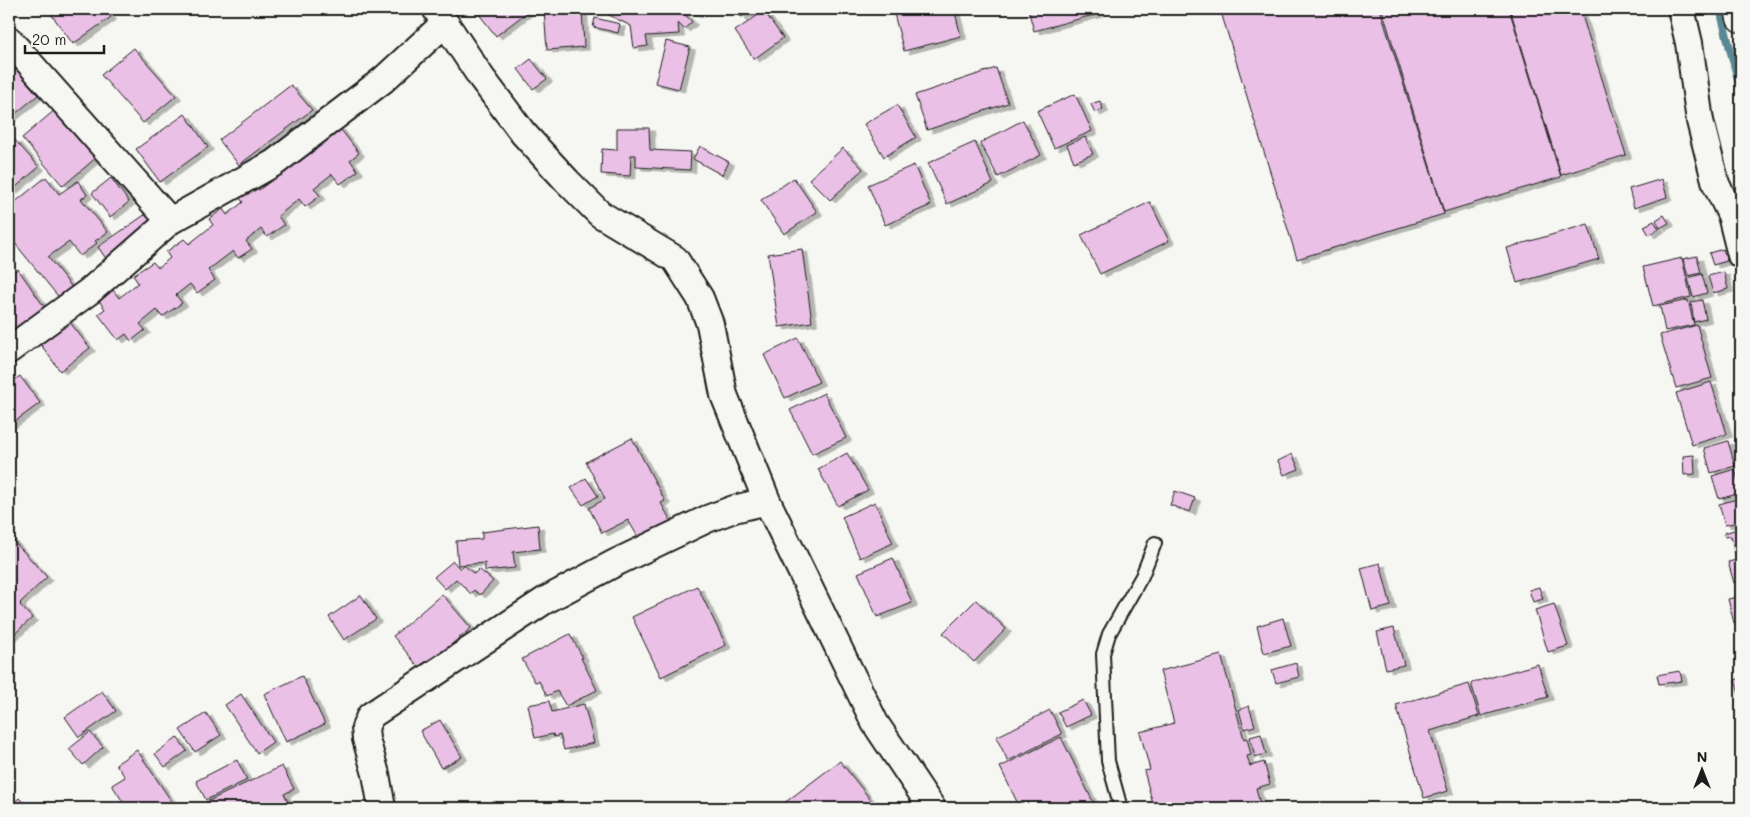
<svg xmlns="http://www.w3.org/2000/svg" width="1750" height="817" viewBox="0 0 1750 817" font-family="Mali,sans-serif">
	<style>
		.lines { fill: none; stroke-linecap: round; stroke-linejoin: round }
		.stream { stroke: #5a8793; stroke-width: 8 }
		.building { fill: #eac0e6; stroke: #1c1c1c; filter: url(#shadow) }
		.lane-casing { stroke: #1c1c1c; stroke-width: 16 }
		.street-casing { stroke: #1c1c1c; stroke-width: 30 }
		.highway-casing { stroke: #1c1c1c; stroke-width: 31 }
		.lane { stroke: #f6f6f2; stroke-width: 12 }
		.street { stroke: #f6f6f2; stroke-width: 26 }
		.highway { stroke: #f6f6f2; stroke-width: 28 }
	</style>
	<defs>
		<filter id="shadow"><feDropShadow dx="5.5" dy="3" stdDeviation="0" flood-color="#0004"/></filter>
	</defs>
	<rect width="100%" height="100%" fill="#f6f6f2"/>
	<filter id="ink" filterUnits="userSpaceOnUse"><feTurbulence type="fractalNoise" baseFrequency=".02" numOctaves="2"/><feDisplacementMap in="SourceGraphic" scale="10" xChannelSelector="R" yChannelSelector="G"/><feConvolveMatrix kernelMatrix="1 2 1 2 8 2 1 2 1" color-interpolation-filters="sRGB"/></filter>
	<g filter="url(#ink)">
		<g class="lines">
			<path class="stream" d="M1720 9 1741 92"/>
		</g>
		<path class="building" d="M58 9H105L111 17 73 44 51 14Z
			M475 9H529L530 10 496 36Z
			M560 9H582L584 47 547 50 544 10Z
			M609 9H680L692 22 684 29 678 23 679 34 646 36 648 46 634 48 631 26 607 14Z
			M691 9H703V10L696 15Z
			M737 9H759L741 17Z
			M914 9H954L961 36 904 51 894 14Z
			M1028 9H1095L1097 14 1034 31Z
			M1220 9H1380L1444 214 1297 259Z
			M1382 9H1509L1561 177 1444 212Z
			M1510 9H1580L1626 155 1561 175Z
			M764 11 783 38 754 59 735 31Z
			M595 18 620 24 618 33 593 27Z
			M666 41 690 47 679 89 655 83Z
			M134 48 176 96 143 123 101 75Z
			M531 59 547 79 533 89 518 69Z
			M9 61 38 95 9 119Z
			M996 68 1008 103 927 130 915 95Z
			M291 85 312 110 239 165 219 140Z
			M1075 94 1092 131 1054 148 1037 111Z
			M1100 101 1103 109 1095 113 1091 104Z
			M63 103 104 151 63 186 22 138Z
			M897 105 916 137 884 157 864 124Z
			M185 114 208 147 160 182 136 149Z
			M1023 120 1041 155 998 177 980 143Z
			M339 127 359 153 350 160 358 171 340 184 332 174 314 188 320 196 305 207 299 199 278 216 284 225 267 237 261 229 246 241 252 249 238 258 233 251 208 270 215 280 197 293 190 284 176 295 182 303 162 317 157 310 140 324 145 330 131 341 126 334 118 340 98 314 105 309 99 301 113 290 119 298 138 283 133 275 153 262 158 268 170 258 166 252 184 239 189 244 213 225 209 219 223 209 227 215 243 202 238 196 255 184 259 190Z
			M617 128H649L650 150 691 152 690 170 636 167V155H631L630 176 601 174 602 149 617 150Z
			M1085 137 1093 154 1074 162 1067 145Z
			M15 140 39 167 9 193V145Z
			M975 142 993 183 947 204 928 163Z
			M700 146 729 162 722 175 693 159Z
			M843 148 863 169 830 200 809 179Z
			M914 165 931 205 885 225 868 185Z
			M46 177 59 194 78 181 87 195 81 199 108 232 95 241 97 243 80 256 69 242 48 257 74 290 61 300 9 236V207Z
			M111 178 129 202 110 217 92 193Z
			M794 178 817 212 784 234 761 200Z
			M1662 179 1667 197 1634 208 1629 189Z
			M1150 202 1169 241 1100 274 1081 235Z
			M146 214 157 230 109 263 98 247Z
			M1664 215 1669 223 1660 228 1656 220Z
			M1654 221 1659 229 1649 235 1644 226Z
			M1588 224 1599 259 1517 283 1507 248Z
			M802 249 812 322 779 327 768 254Z
			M1723 249 1727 261 1713 265 1709 253Z
			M1697 256 1701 273 1688 276 1683 259Z
			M1682 258 1691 297 1653 306 1643 267Z
			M18 269 45 308 9 333V275Z
			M1724 272 1728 289 1713 293 1708 276Z
			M1702 274 1707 293 1693 297 1688 278Z
			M1688 300 1694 325 1665 331 1660 306Z
			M1702 300 1706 319 1694 322 1691 302Z
			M65 316 90 348 60 371 36 338Z
			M1697 325 1712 378 1676 388 1660 335Z
			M798 338 819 382 785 398 764 355Z
			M20 376 40 403 9 426V384Z
			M1711 382 1727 434 1692 445 1676 393Z
			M824 393 846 438 812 454 790 410Z
			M632 438 665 501 661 503 673 525 641 542 628 520 602 533 589 508 605 499 586 462Z
			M1728 441 1735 466 1711 473 1704 448Z
			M847 453 868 490 838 506 818 469Z
			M1292 454 1299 469 1284 475 1278 461Z
			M1694 455 1695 474 1684 475 1683 456Z
			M1735 469 1741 493 1719 499 1712 476Z
			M586 478 598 496 583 505 571 488Z
			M1175 491 1195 498 1190 512 1170 505Z
			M1741 498V521L1725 525 1719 504Z
			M875 502 893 543 860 558 842 517Z
			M538 525 540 549 513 552 515 568 485 571V563L458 565 456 541 482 539V532Z
			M1741 528V552L1735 554 1731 536 1725 537 1724 533Z
			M9 536 47 577 20 603 21 604 20 605 32 618 9 639Z
			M893 558 912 603 877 617 858 573Z
			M1741 559V581L1734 583 1728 562Z
			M453 561 460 569 464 565 474 574 479 569 493 581 480 595 474 590 471 594 456 579 445 589 434 577Z
			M1380 563 1391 606 1372 611 1361 568Z
			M1741 584V603L1736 585Z
			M697 586 726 645 661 677 632 617Z
			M1539 587 1543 599 1533 602 1529 590Z
			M442 594 471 628 421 670 393 636Z
			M361 595 376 619 344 640 329 617Z
			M1737 597 1741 613V621L1734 623 1728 599Z
			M976 600 1006 629 974 662 943 633Z
			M1554 604 1568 646 1548 652 1535 610Z
			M1283 618 1291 646 1264 653 1257 626Z
			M1394 628 1404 665 1386 669 1377 632Z
			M570 634 583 658H581L597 690 566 706 557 691 547 696 539 681 535 682 522 659Z
			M1221 655 1244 739 1247 738 1251 755 1247 756 1250 766 1264 762 1270 784 1256 788 1261 808H1154L1144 771 1150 770 1140 732 1174 723 1160 671Z
			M1296 663 1299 677 1276 683 1272 670Z
			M1538 664 1548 697 1481 716 1471 683Z
			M1680 671 1682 681 1659 684 1657 675Z
			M302 676 325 724 286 742 264 694Z
			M1741 678V701L1735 680Z
			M1469 684 1479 716 1430 731 1448 791 1424 798 1396 705Z
			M102 691 116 711 79 737 65 717Z
			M241 694 273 742 257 753 225 705Z
			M1083 700 1091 715 1066 727 1058 712Z
			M549 701 552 712 584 704 594 743 564 750 560 735 554 737 553 734 535 738 528 705Z
			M1249 706 1255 726 1244 729 1239 710Z
			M1050 710 1062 734 1008 761 996 737Z
			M206 713 221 735 195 752 180 730Z
			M440 720 462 757 441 768 420 731Z
			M90 732 103 747 83 765 69 749Z
			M1261 734 1266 754 1255 757 1250 737Z
			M177 737 187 751 165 767 155 754Z
			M1061 737 1096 808H1020L1000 767Z
			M137 750 174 805 169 808H127L112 785 125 777 116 764Z
			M237 760 247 780 206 800 196 781Z
			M840 761 877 808H780L779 807Z
			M282 766 294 789 284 794 289 803 278 808H194Z
			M19 798 29 808H9V807Z"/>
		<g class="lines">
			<defs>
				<path id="lane" d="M1121 808 1108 761 1103 654 1109 634 1142 576 1155 543"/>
				<path id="street" d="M436 9 481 77 523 133 567 181 600 214 675 259 700 298 710 324 724 395 767 501 875 723 932 808
					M1681 9 1689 43 1700 121 1716 184 1731 215 1741 255
					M9 40 170 221
					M9 350 91 290 170 221 274 163 383 80 445 23
					M382 808 376 774 366 739 365 728 370 716 544 601 615 563 707 519 734 509 767 501"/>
				<path id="highway" d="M1739 9 1741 18"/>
			</defs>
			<use href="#lane" class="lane-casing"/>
			<use href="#street" class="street-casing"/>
			<use href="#highway" class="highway-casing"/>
			<use href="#lane" class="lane"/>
			<use href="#street" class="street"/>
			<use href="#highway" class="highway"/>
		</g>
	</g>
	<rect width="1750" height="817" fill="none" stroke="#f6f6f2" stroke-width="30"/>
	<rect x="15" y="15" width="1720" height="787" fill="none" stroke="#1c1c1c" stroke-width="2" filter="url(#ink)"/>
	<g transform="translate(1702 770)" stroke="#f6f6f2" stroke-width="4" paint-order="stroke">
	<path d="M0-4L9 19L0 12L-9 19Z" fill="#1c1c1c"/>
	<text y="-8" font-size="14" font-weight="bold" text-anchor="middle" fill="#1c1c1c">N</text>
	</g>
	<path d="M25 45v8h79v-8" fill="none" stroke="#1c1c1c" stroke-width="2.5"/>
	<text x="32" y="45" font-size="15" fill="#1c1c1c" stroke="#f6f6f2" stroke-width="4" paint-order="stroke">20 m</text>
</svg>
